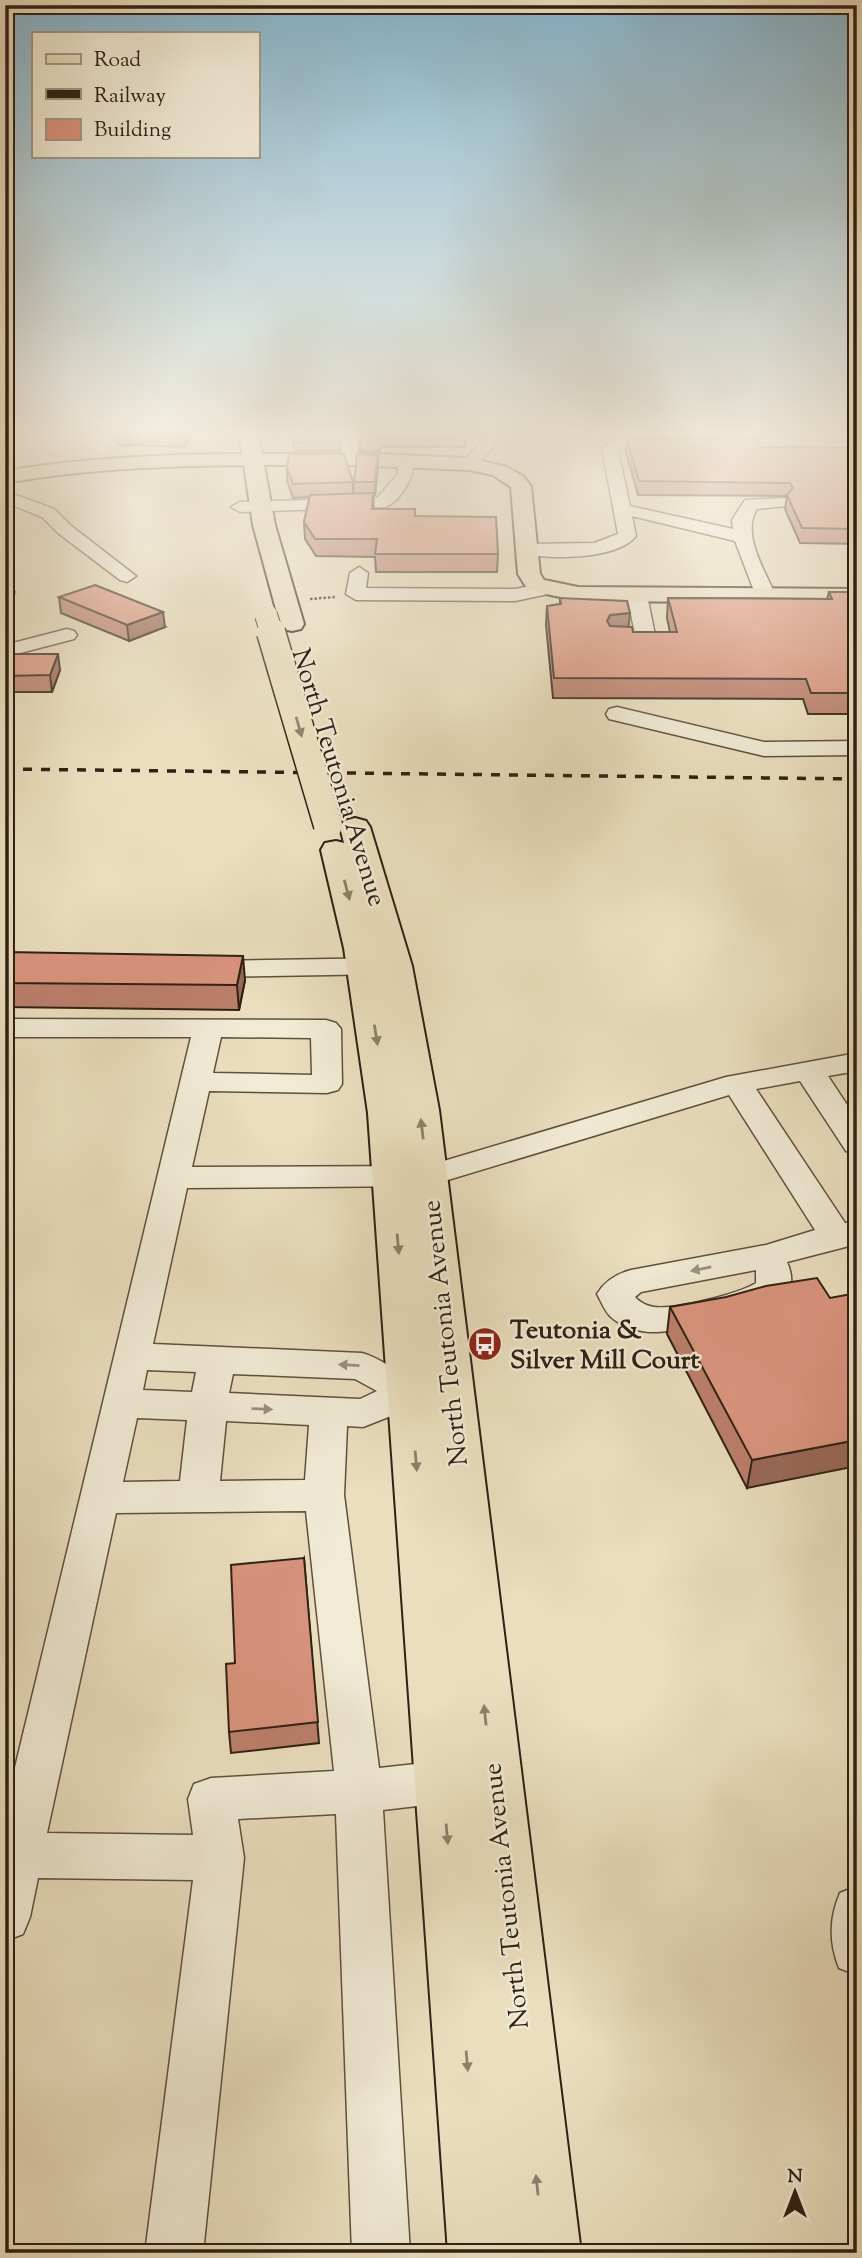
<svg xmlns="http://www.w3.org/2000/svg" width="862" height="2258" font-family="'Sorts Mill Goudy',serif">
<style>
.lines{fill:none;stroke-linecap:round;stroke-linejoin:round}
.minor-casing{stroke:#5e503f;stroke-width:3}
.major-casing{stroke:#2f2115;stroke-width:4}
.path{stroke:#2f2115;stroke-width:2.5;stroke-dasharray:2.5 2;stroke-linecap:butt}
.minor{fill:#f1ead5;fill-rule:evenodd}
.major{fill:#eadebe;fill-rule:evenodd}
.rail{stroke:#2f2115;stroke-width:3.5;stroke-dasharray:9 9;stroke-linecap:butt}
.major-bridge-far1-casing{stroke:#2f2115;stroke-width:24;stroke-linecap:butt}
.major-bridge-casing{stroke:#2f2115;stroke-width:31;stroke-linecap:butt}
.major-bridge-far1{stroke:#eadebe;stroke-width:22}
.major-bridge{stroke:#eadebe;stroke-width:28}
.wall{fill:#bb7f6c;stroke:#2f2115;stroke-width:2}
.shaded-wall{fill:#996858;stroke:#2f2115;stroke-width:2}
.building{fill:#da947e;stroke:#2f2115;stroke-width:2}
.oneway{fill:#8c806a}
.oneway2{fill:#9a907f}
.labels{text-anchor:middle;stroke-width:5;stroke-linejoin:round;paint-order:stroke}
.street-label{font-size:26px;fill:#2f2115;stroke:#f1ead5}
.poi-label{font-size:26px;font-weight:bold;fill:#2f2115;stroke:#f1ead5;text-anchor:start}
</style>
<rect width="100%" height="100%" fill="#eadebe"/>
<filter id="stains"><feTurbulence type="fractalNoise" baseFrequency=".00286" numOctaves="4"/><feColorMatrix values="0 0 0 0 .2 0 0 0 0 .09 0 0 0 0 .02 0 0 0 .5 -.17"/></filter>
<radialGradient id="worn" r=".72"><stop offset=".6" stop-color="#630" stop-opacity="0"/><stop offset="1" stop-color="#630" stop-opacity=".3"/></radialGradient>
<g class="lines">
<g class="minor-casing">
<g id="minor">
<path d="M344 431H360L357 459 349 464 341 459Z"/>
<path d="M484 431H500L493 448 475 467H463L461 464 478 446Z"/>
<path d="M622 438H669L677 443 669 448H624L618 450 630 506 733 529 732 520 745 500 786 498 789 502 786 506 757 509C741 534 765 571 776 596L773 600 766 602 756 596 735 541 632 516 636 536C617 560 548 560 521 553L518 549 521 545 527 544 594 543 618 534 602 448Z"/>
<path d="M717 438 857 443V453L711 446 709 443Z"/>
<path d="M406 455 414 460C414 477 402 499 386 507L240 512 231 507 240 502 377 498 398 474V460Z"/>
<path d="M5 491 54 509 70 525 136 576 127 582 120 580 58 533 42 517 5 502Z"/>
<path d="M359 567 368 573 366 588 515 589 546 583 556 589 553 593 515 601 356 600 346 594 350 573Z"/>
<path d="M5 586 15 592 12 597 5 599Z"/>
<path d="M637 589 647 595 656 640 653 644H611L608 640 611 636 635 634 627 595Z"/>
<path d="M67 629 74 631 77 635 74 639 5 657V645Z"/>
<path d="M617 707 764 742 857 741V755L764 756 609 719 606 714 609 709Z"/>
<path d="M389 958 399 960 403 966 399 972 389 974 203 977 193 975 189 969 193 963 203 961Z"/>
<path d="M5 1019 326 1020 336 1023 341 1029 342 1084 338 1090 327 1093 209 1091 192 1167 427 1166 726 1077 857 1053V1071L828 1076 857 1120V1154L846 1151 800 1081 756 1089 845 1223 857 1222V1244L787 1262C792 1273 794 1287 785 1297 769 1315 676 1333 651 1332 640 1332 619 1325 611 1317 605 1312 601 1301 597 1294 605 1281 616 1274 631 1270L766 1245 815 1230 729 1095 428 1186 187 1188 153 1344 362 1353C381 1358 396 1373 415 1378 424 1381 434 1379 443 1382L449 1392 443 1402 414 1407 363 1427 347 1426 344 1495 379 1768 443 1761 459 1767 466 1782 459 1797 443 1803 383 1810 410 2253H352L336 1814 238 1819 244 1858 203 2253H145L193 1880 38 1878 30 1917 23 1934 5 1941V1809L191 1037H5ZM221 1037 311 1038 312 1075 213 1073ZM756 1270V1283C739 1294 674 1310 654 1307 647 1306 639 1302 635 1297L641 1292ZM147 1370 196 1372 192 1392 143 1390ZM233 1374 355 1379 377 1391 360 1399 229 1393ZM137 1418 187 1420 180 1481 123 1482ZM226 1421 309 1425 305 1480 220 1481ZM306 1511 334 1771 211 1778 194 1784 188 1799 193 1835 47 1833 116 1513Z"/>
<path d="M857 1886V1975L839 1968C829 1943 829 1918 840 1893Z"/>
</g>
</g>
<g class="major-casing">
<g id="major">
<path d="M239 431H257L262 454 349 453 469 458 507 467 524 477 531 487 540 574 544 580 578 587 857 589V603L578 601 528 590 518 574 511 487 493 475 469 470 349 465H264L275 525 304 624 301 629 292 631 283 629 280 624 253 525 244 465C162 466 86 469 5 483V471C85 458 162 454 242 454Z"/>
<path d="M355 818 366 821 370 827 412 966 439 1110 581 2253H448L368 1113 344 948 321 850 325 843 336 841 344 843 340 827 344 821Z"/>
</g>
</g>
<path class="path" d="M310 599 336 597"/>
<use href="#minor" class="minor"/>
<use href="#major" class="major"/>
<path class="rail" d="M5 769 857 779"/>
<g class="major-bridge-far1-casing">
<path id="major-bridge-far1" d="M266 615 272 634"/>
</g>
<g class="major-bridge-casing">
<path id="major-bridge" d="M271 632 328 825"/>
</g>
<use href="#major-bridge-far1" class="major-bridge-far1"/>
<use href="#major-bridge" class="major-bridge"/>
</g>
<g class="wall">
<path d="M116 431H193L185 447 118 445Z"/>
<path d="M361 431H465V447H380V452L361 451Z"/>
<path d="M627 439 760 447 857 448V544L800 543 785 509 787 496 638 495 626 452Z"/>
<path d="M339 441V450L294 451 293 442Z"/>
<path d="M287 467 353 482V494L354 482 378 469 375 495H373L374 509 415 516 498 554 497 572H376L375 557 316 556 305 539 304 522 310 497 293 498 287 481Z"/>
<path d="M829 592H857V714H808L803 699 553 698 546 625 547 606 560 604V598L629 627 633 632H670L667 618 668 598 827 599Z"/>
<path d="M59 597 165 627 129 641 61 613Z"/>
<path d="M5 654 60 670 52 692H5Z"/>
<path d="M5 952 245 980 239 1010 5 1007Z"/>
<path d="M830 1298 747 1488 667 1334 670 1307Z"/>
<path d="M304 1558 319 1743 231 1753 229 1732 235 1663Z"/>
</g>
<g class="shaded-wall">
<path d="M185 431H193L185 447 184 433Z"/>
<path d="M378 455V469L375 495V482Z"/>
<path d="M163 612 165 627 129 641 127 625Z"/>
<path d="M630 613 628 632 609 634 607 621 610 615Z"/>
<path d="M58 654 60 670 52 692 50 675Z"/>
<path d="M243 956 245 980 239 1010 237 985Z"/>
<path d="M857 1440V1466L747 1488 752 1460Z"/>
</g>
<g class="building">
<path d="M116 431H185L184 433Z"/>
<path d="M296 431H335L339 441 293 442Z"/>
<path d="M361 431H456L380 432 379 436 360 435Z"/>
<path d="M741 437 756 438 760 447 857 448V529L802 528 787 495 793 488 790 483 639 481 627 439Z"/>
<path d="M289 454H344L353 482 293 484 287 467Z"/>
<path d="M357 454 378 455 375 482H354Z"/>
<path d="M373 493 372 509H415V516L496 517 498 554H375L377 539H315L304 522 310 495Z"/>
<path d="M95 585 163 612 127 625 59 597Z"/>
<path d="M829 592H857V693H811L806 679 554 678 547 606 561 604 560 598 627 601 630 613 610 615 607 621 610 626 632 627 633 632H677L668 598 832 599Z"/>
<path d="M5 654H58L50 675 5 676Z"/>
<path d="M5 952 243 956 237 985 5 983Z"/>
<path d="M817 1278 830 1298 857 1293V1440L752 1460 670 1307 726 1297 766 1286Z"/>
<path d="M304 1558 318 1722 229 1732 226 1664 235 1663 231 1565Z"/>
</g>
<defs><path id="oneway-solid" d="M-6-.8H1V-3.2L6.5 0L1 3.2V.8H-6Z" transform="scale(1.75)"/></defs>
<g class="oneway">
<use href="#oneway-solid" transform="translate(299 727) rotate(74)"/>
<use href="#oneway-solid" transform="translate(347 890) rotate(75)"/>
<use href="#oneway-solid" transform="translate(376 1035) rotate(81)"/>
<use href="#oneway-solid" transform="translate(422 1129) rotate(-97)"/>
<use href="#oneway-solid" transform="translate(398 1244) rotate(85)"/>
<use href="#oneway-solid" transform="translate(416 1461) rotate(85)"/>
<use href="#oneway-solid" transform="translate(485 1715) rotate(-96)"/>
<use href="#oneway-solid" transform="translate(447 1834) rotate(85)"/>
<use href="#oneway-solid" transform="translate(467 2061) rotate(85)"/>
<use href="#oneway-solid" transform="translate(537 2185) rotate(-96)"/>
</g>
<g class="oneway2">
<use href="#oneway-solid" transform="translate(701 1269) rotate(169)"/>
<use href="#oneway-solid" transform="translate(349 1365) rotate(-177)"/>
<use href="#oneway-solid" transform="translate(262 1409) rotate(2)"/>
</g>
<linearGradient id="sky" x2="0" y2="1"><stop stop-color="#88b7d0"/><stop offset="0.58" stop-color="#f6f0e2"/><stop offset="1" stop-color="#f6f0e2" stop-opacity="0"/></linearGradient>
<rect width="862" height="747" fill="url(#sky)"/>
<defs>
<g id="bus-disc" transform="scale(1.75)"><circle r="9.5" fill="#8f2418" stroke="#f1ead5"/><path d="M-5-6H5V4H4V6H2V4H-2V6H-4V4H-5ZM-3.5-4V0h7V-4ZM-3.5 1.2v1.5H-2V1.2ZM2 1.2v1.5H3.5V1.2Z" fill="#fff"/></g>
</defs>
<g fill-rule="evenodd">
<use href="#bus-disc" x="485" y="1344"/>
</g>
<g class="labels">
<g class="street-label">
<text transform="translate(340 777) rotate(73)" y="9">North Teutonia Avenue</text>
<text transform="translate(444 1333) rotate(-96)" y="9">North Teutonia Avenue</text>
<text transform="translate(505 1896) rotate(-96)" y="9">North Teutonia Avenue</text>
</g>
<g class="poi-label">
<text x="510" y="1338">Teutonia &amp;<tspan x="510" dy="30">Silver Mill Court</tspan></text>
</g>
</g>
<rect width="862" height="2258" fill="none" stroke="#eadebe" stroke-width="28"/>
<rect x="7" y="7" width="848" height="2244" fill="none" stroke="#2f2115" stroke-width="3.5"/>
<rect x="14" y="14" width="834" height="2230" fill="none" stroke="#2f2115" stroke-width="2"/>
<rect x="32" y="32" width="228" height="126" fill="#f1ead5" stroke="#a39a88" stroke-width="2"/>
<rect x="46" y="54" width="35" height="10" fill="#eadebe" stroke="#a39a88" stroke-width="2"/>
<text x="94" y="66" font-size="21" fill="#2f2115">Road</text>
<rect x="46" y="89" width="35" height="10" fill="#2f2115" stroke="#a39a88" stroke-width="2"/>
<text x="94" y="102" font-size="21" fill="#2f2115">Railway</text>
<rect x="46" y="119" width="35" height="21" fill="#da947e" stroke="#a39a88" stroke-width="2"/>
<text x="94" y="136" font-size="21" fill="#2f2115">Building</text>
<g transform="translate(795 2192)" stroke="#f1ead5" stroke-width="5" paint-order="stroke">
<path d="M0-5L12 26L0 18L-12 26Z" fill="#2f2115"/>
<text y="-10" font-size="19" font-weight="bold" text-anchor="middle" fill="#2f2115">N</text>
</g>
<rect width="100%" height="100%" filter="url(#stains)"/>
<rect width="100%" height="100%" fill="url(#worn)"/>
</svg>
